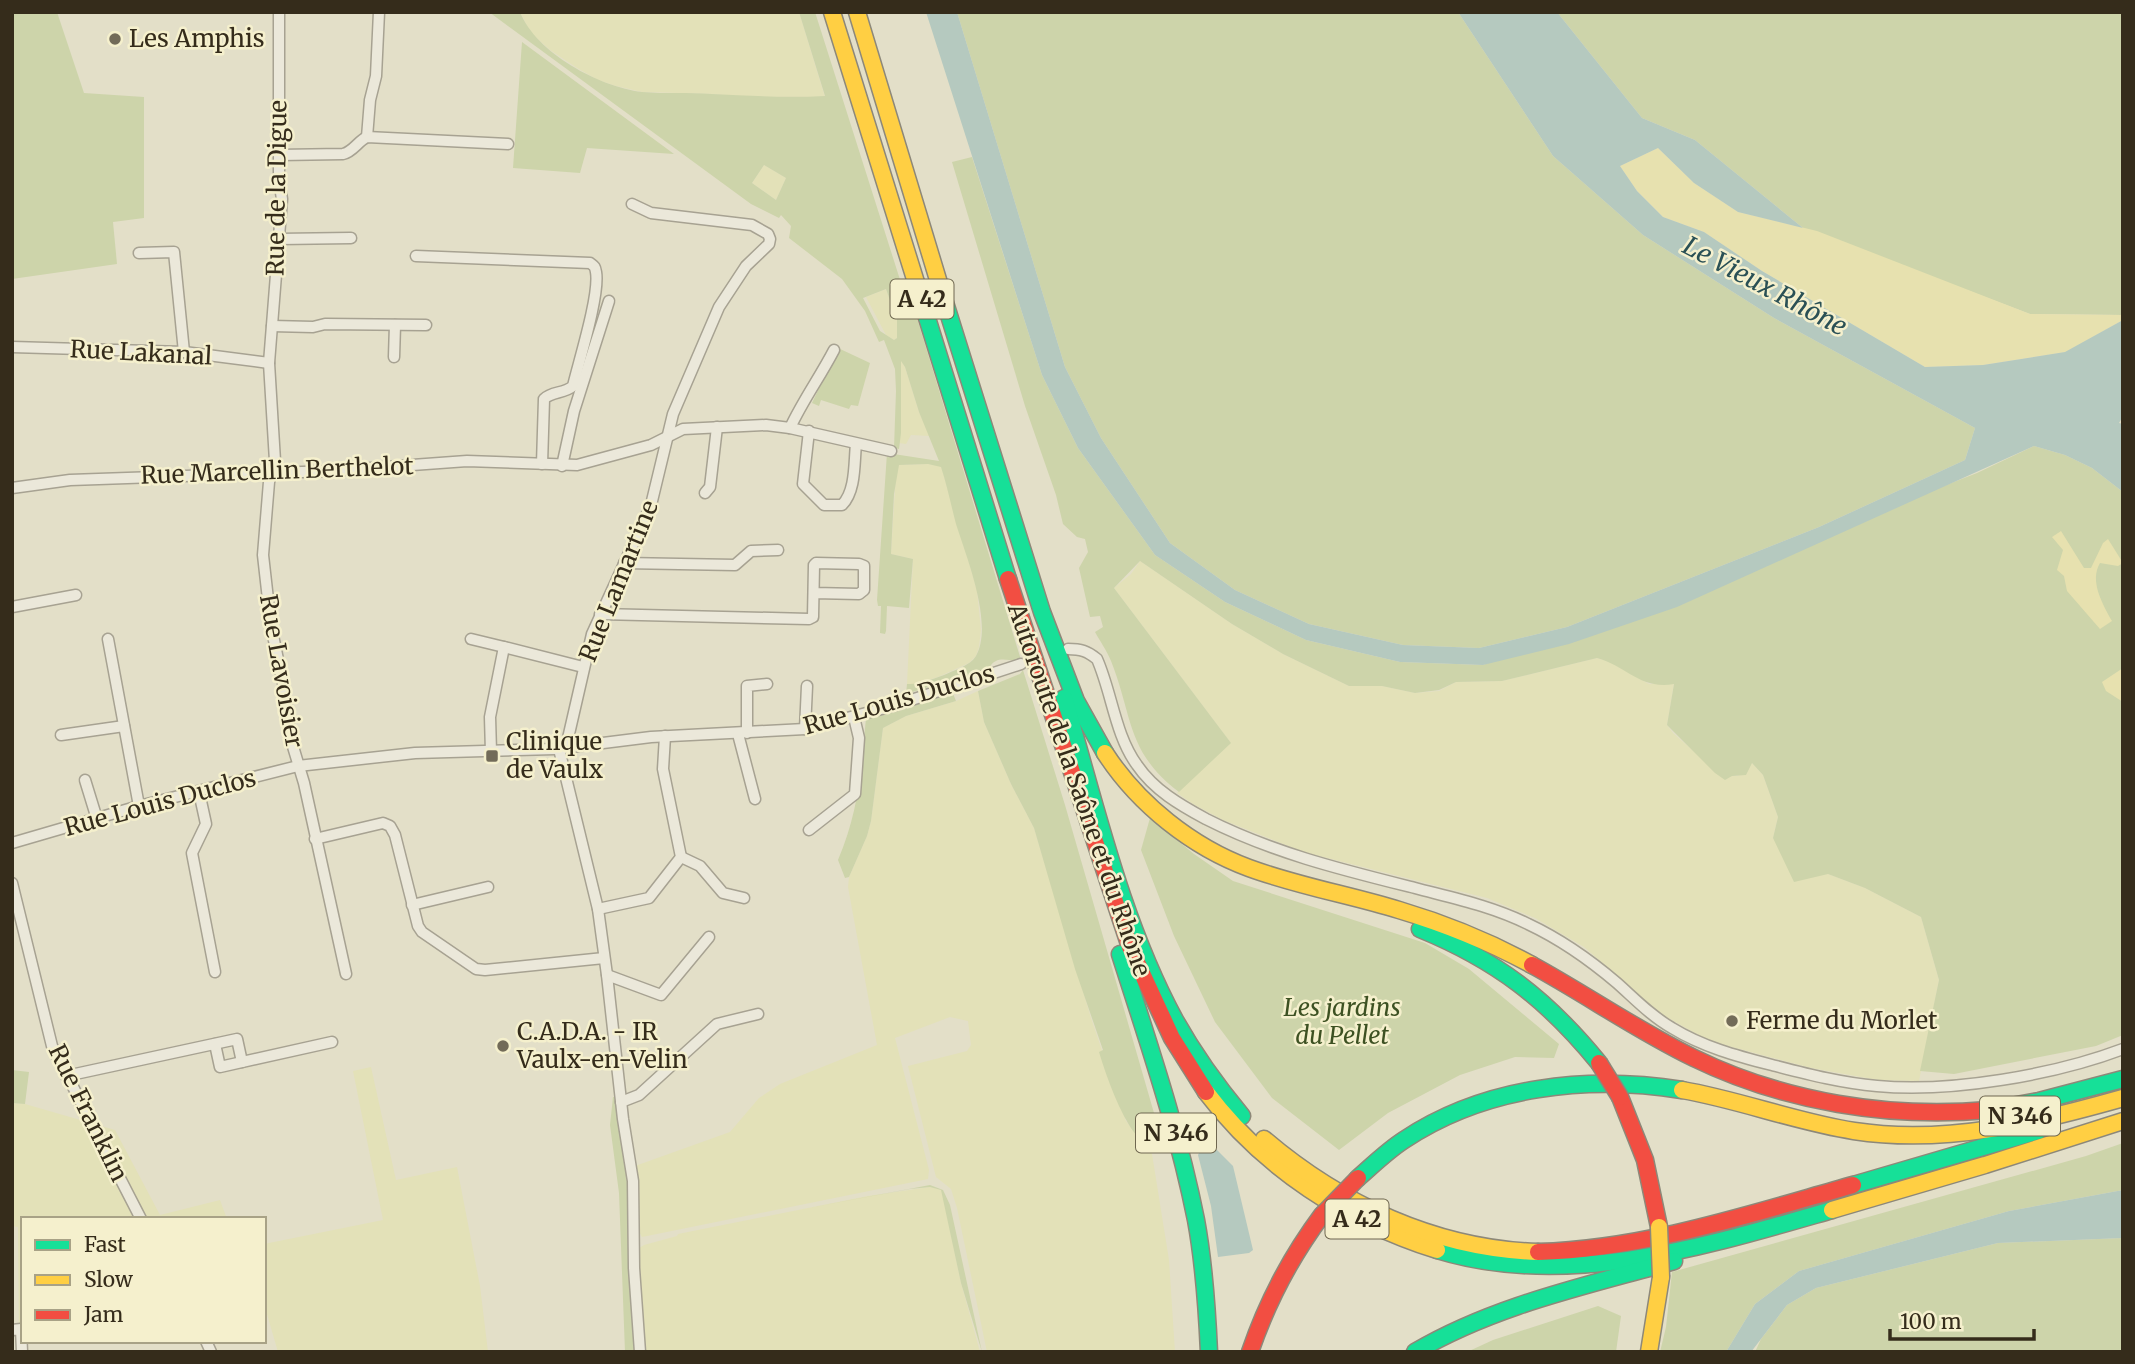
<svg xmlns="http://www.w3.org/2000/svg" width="2135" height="1364" font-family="Merriweather,serif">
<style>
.farmland{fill:#e3e1b8}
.green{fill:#cdd4aa;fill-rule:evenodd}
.sand{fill:#e7e1af}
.water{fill:#b5c9bf}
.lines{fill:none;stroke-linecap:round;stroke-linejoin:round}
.street-casing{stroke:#a7a292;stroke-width:13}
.fast-casing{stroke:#8d8879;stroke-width:19}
.slow-casing{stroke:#8d8879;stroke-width:19}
.jam-casing{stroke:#8d8879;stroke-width:19}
.street{stroke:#ebe8da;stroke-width:10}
.fast{stroke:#16e098;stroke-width:16}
.slow{stroke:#ffcf43;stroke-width:16}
.jam{stroke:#f24e42;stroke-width:16}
.slow-bridge-casing{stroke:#8d8879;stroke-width:19;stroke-linecap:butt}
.jam-bridge-casing{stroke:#8d8879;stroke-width:19;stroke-linecap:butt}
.slow-bridge{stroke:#ffcf43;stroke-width:16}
.jam-bridge{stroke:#f24e42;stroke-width:16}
.poi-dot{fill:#726b58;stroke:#f5f0cd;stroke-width:2.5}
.labels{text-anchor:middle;stroke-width:5;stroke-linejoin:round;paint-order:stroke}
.shield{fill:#f5f0cd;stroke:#6f6750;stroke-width:2}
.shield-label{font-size:23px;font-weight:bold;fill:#352c1b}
.poi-label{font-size:24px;fill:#352c1b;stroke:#f5f0cd;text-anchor:start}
.street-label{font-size:24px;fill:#352c1b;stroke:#f5f0cd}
.park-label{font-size:24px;font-style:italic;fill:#3d5122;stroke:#f5f0cd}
.water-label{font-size:26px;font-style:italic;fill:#2a5055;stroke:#f5f0cd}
</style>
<rect width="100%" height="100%" fill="#e3dfc8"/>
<g class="farmland">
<path d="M520 12H799L825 97H742L713 94 642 92 616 86 598 80 577 68 550 50 530 32Z"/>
<path d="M764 165 786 178 776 200 752 183Z"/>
<path d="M886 289 897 320V338L894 340 886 335 866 297Z"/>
<path d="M901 360 905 367 919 412 930 436 911 435 906 444 899 443Z"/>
<path d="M928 464 941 466 942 469 977 590 981 630 979 647 976 656 969 663 938 677 914 685 907 684 913 559 891 554 896 473 898 465Z"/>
<path d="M1140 561 1232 624 1283 654 1349 686H1382L1415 693 1439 691 1456 682 1502 681 1597 658 1610 662 1649 684 1674 683 1667 725 1673 733 1698 755 1732 776H1738L1752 763 1763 775 1778 817 1773 838 1828 874 1865 888 1921 917 1939 980 1919 1081 1878 1080 1811 1068 1709 1041 1661 1014 1584 947 1535 918 1487 898 1303 852 1223 820 1193 804 1177 793 1230 742 1114 588 1131 574Z"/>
<path d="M978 691 984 722 1011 784 1034 828 1091 1018 1126 1121 1152 1154 1169 1260 1175 1352H987L957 1208 951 1189 936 1177 908 1066 967 1051 971 1045 968 1021 950 1017 895 1038 929 1170 928 1179 647 1236 642 1237 638 1230 635 1166 730 1132 759 1098 780 1084 877 1045 848 887 849 877 867 836 871 821 883 728 906 716 956 701Z"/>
<path d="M371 1067 396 1180 457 1167 480 1286 488 1352H278L264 1304V1244L383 1220 353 1071Z"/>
<path d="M12 1103 25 1104 115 1130 160 1215 220 1200 227 1219H23V1339H19L18 1227 12 1226Z"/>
<path d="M930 1187 942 1190 961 1283 980 1352H645L638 1254 639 1248 644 1245 677 1236 678 1234 868 1196Z"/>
</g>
<g class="green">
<path d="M12 12H57L84 93 144 97V218L113 222 117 264 12 279Z"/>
<path d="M489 12H520C536 53 600 87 642 92 665 94 689 92 712 94 750 96 787 98 825 96L799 12H815L902 286 907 285 1021 660C1008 662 997 654 989 668L906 694 907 684C920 685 932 679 944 675 954 670 970 666 976 656 994 624 966 556 956 524 951 505 947 485 941 467L928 464 899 465 894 494 891 554 913 559 909 608 887 606 886 631 885 634 880 633 881 606H878L877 600 887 453 939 461 919 412 905 367 901 361V433L899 449 894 448 896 391 895 369 884 340 879 342 865 311 842 279 789 238 791 226 781 215 779 218 751 204ZM764 165 786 178 776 200 752 183ZM886 289 897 320V338L894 340 880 331 863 298Z"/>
<path d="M957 12H1458L1553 156 1643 235 1774 318 1975 428 1965 460 1819 527 1567 627 1479 648 1403 645 1309 624 1235 590 1170 543 1101 438 1065 367Z"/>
<path d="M1557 12H2123V315L2030 314 1803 228 1695 140 1642 118Z"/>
<path d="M522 42 674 154 587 148 580 173 513 168Z"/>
<path d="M972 157 1042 375 1078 448 1155 555 1225 602 1306 640 1400 662 1483 665 1977 473 2034 446 2065 455 2092 468 2123 492V1035L2096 1046 1954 1074 1920 1071 1939 980 1921 917 1865 888 1828 874 1794 882 1773 838 1778 817 1763 775 1752 763 1746 775 1732 776 1725 780 1715 773 1667 725 1674 684C1640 690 1627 666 1597 658L1502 681 1456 682 1439 690 1415 693 1382 686H1349L1283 654 1232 624 1140 561 1114 588 1231 743 1179 792C1126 752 1133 716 1111 661 1107 651 1100 641 1095 632L1103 627 1100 616 1090 617 1079 568 1088 552 1085 539 1077 537 1063 524 1056 495 1025 406 952 162Z"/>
<path d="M838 348 870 363 858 406 851 405 849 409 821 400 819 406 812 403Z"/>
<path d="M1023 670 1065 805 1154 1113 1159 1135 1158 1142 1152 1147C1128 1141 1106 1075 1099 1052L1103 1050 1075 969 1034 828 1011 784 984 722 978 691 1020 674Z"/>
<path d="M952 691 956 701 906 716 883 728 871 821 867 836 849 877 845 878 838 860C859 811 861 770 866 718Z"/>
<path d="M1150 818 1194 854 1233 881 1425 943 1469 969 1559 1044 1554 1058 1515 1057 1460 1075 1388 1113 1339 1150 1272 1098 1215 1022 1174 936 1141 850Z"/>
<path d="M12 1070 29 1072 25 1104 12 1103Z"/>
<path d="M613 1097H616L629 1172 637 1352H625L619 1193 610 1125Z"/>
<path d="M2123 1143V1190L2009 1211 1799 1271 1755 1304 1726 1352H1660L1666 1327 1672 1272 2086 1156Z"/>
<path d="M930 1185 943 1190 950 1205 982 1352 961 1283 941 1190 930 1187 910 1189 808 1208Z"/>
<path d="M2123 1238V1352H1755L1761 1339 1787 1305 1816 1288 1998 1243Z"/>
<path d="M1598 1306 1621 1316 1616 1352H1467L1493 1340Z"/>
</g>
<g class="sand">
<path d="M1658 148 1694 183 1738 212 1817 231 2030 314 2123 315V320L2066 352 1983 365 1925 367 1762 271 1704 232 1663 217 1637 191 1620 166Z"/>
<path d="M2061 531 2084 568H2091L2103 543 2108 539 2123 563 2118 566 2100 563C2089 581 2103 605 2112 621L2100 629 2067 591 2064 576 2057 570 2063 550 2052 537Z"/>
<path d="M2123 668V702L2106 691 2102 682Z"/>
</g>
<g class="water">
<path d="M926 12H957L1065 367 1101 438 1170 543 1235 590 1309 624 1403 645 1479 648 1567 627 1819 527 1965 460 1975 428 1774 318 1643 235 1553 156 1458 12H1557L1642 118 1695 140 1803 228 1738 212 1694 183 1658 148 1620 166 1637 191 1663 217 1704 232 1762 271 1925 367 1983 365 2065 352 2123 320V416L2119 423 2123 424V492L2092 468 2065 455 2034 446 1677 607 1569 644 1483 665 1400 662 1306 640 1225 602 1155 555 1078 448 1042 375Z"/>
<path d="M1216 1149 1233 1166 1253 1250 1249 1253 1218 1257 1211 1206 1198 1155 1200 1151Z"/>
<path d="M2123 1190V1238L1998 1243 1816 1288 1787 1305 1751 1352H1726L1755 1304 1799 1271 2009 1211Z"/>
</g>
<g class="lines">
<g class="street-casing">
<g id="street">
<path d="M279 12V180L282 199 269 363 275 461 269 482 263 555 271 626 284 688 291 740 304 783 346 974"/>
<path d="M367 137 370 100 376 76 379 12"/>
<path d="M279 155 343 154C353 152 358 141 367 137L508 144"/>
<path d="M279 239 351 238"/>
<path d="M139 253 174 252 184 352"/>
<path d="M416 256 590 263C594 266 595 266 596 272 600 294 579 361 573 386 564 394 552 391 544 399L542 464"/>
<path d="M272 326 313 327 325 324 426 325"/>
<path d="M12 347 184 352 269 363"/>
<path d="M394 357 395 325"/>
<path d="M790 428C803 400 820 377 834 350"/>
<path d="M809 431 803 484 824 505H842C856 491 854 463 856 444"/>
<path d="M562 466 574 411 609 301"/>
<path d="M12 488 70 480 330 471 467 461 577 465 651 445 683 429 766 425 790 428 891 451"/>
<path d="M705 493 710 487 717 427"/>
<path d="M624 563 735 565 751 551 778 550"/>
<path d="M12 607 76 595"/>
<path d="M600 614 809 619 813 617 814 565 816 563 859 564 864 566V590L859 594 814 593"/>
<path d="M108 639 139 806"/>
<path d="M471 639 504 647"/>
<path d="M1068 649C1081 649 1087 651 1097 659 1112 693 1115 735 1137 765 1154 790 1180 805 1206 819 1273 853 1343 870 1415 888 1453 898 1492 906 1528 924 1560 939 1590 960 1617 983 1635 999 1651 1016 1672 1028 1703 1047 1737 1056 1772 1065 1807 1074 1841 1083 1877 1086 1950 1093 2054 1075 2123 1049"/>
<path d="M805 729 807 686"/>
<path d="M747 733V686L767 684"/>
<path d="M738 734 755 799"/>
<path d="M61 735 124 726"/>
<path d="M566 747 592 634 651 505 673 414 719 307 746 266 769 244 770 239 768 234 752 225 651 213 632 204"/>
<path d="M559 749 598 909 607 975 623 1119 633 1181 634 1268 640 1352"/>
<path d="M491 752 490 717 504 647 583 667"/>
<path d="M85 780 97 819"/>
<path d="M199 792 206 824 192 853 215 972"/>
<path d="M809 830 855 794 859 738 854 717"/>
<path d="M315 839 383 823 390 826 395 835 418 926 422 932 476 969 485 970 604 958"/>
<path d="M12 843 139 806 298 766 415 753 555 749 651 737 805 729 893 706 1021 664"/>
<path d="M681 857 700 866 723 893 744 898"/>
<path d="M12 883 52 1046 141 1219"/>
<path d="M412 905 488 887"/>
<path d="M598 909 649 898 681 857 663 769 665 736"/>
<path d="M607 975 661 995 709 937"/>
<path d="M215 1044 220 1067 332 1042"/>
<path d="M66 1076 237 1039 242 1062"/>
<path d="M621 1102 639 1095 717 1024 758 1014"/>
<path d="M12 1330 21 1329 22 1352"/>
<path d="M206 1341 211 1352"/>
</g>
</g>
<g class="fast-casing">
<g id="fast">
<path d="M919 292 1008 579"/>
<path d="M942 293 1042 612 1076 701 1105 753"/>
<path d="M1064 698C1096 806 1121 920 1175 1020 1194 1054 1217 1086 1242 1116"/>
<path d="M1420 929C1496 960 1547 999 1599 1063"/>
<path d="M1120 954C1148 1042 1178 1129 1196 1220 1204 1263 1207 1308 1209 1352"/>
<path d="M1989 1110 2039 1101 2123 1079"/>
<path d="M1358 1178C1373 1165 1387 1151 1404 1140 1485 1086 1588 1075 1682 1090"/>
<path d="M1853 1185 2038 1131 2048 1120"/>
<path d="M1437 1250C1567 1290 1707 1246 1832 1210"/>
<path d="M1415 1352C1495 1305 1586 1286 1674 1261"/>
</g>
</g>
<g class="slow-casing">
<g id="slow">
<path d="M832 12 919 292"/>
<path d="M857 12 942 293"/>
<path d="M1105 753C1138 804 1192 847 1249 868 1298 886 1350 895 1399 910 1446 924 1490 942 1532 965"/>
<path d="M1682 1090C1740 1100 1796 1122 1854 1131 1946 1145 2035 1123 2123 1098"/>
<path d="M1206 1092C1264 1169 1346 1221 1437 1250"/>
<path d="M1264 1139C1340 1204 1436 1249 1538 1252"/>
<path d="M1832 1210 1985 1165 2123 1121"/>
<path d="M1649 1352 1661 1277"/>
</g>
</g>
<g class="jam-casing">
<g id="jam">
<path d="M1008 579 1130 947 1172 1038 1206 1092"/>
<path d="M1532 965C1587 995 1638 1031 1694 1058 1784 1102 1890 1119 1989 1110"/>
<path d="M1620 1097 1645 1160 1659 1227"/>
<path d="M1538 1252C1645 1249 1750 1214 1853 1185"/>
<path d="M1250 1352C1267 1302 1290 1258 1322 1215"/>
</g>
</g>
<use href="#street" class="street"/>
<use href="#fast" class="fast"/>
<use href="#slow" class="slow"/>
<use href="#jam" class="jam"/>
<g class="slow-bridge-casing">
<path id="slow-bridge" d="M1659 1227 1661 1277"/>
</g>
<g class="jam-bridge-casing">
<g id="jam-bridge">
<path d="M1599 1063 1620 1097"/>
<path d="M1322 1215 1358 1178"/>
</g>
</g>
<use href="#slow-bridge" class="slow-bridge"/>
<use href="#jam-bridge" class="jam-bridge"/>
</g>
<g class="poi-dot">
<circle cx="115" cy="39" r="7"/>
<rect x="485" y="749" width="14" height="14" rx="3.5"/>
<circle cx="1732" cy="1021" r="7"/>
<circle cx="503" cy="1046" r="7"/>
</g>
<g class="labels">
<g class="shield">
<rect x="890.5" y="279.5" width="63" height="39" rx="5"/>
<rect x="1980" y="1096.5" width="80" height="39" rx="5"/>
<rect x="1136" y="1113.5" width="80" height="39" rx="5"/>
<rect x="1325.5" y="1199.5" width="63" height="39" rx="5"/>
</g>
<g class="shield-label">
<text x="922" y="307">A 42</text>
<text x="2020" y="1124">N 346</text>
<text x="1176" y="1141">N 346</text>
<text x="1357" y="1227">A 42</text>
</g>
<g class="poi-label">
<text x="129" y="47">Les Amphis</text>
<text x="506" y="750">Clinique<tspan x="506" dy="28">de Vaulx</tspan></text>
<text x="1746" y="1029">Ferme du Morlet</text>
<text x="517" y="1040">C.A.D.A. - IR<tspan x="517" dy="28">Vaulx-en-Velin</tspan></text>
</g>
<g class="street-label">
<text transform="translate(277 188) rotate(-89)" y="8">Rue de la Digue</text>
<text transform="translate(141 353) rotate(3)" y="8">Rue Lakanal</text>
<text transform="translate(277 471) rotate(-2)" y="8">Rue Marcellin Berthelot</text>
<text transform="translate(619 581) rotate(-68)" y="8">Rue Lamartine</text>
<text transform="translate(281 671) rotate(80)" y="8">Rue Lavoisier</text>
<text transform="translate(899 700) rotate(-16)" y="8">Rue Louis Duclos</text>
<text transform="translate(1079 790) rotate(71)" y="8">Autoroute de la Saône et du Rhône</text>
<text transform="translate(160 803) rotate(-15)" y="8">Rue Louis Duclos</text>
<text transform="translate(88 1113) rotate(64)" y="8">Rue Franklin</text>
</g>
<g class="park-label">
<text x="1342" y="1016">Les jardins<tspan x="1342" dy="28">du Pellet</tspan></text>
</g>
<g class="water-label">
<text transform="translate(1765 286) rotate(28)" y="9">Le Vieux Rhône</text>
</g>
</g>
<rect width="2135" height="1364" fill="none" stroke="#352c1b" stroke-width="28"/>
<rect x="21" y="1217" width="245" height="126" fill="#f5f0cd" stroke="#a8a286" stroke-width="2"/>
<rect x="35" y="1240" width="35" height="10" fill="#16e098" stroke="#a8a286" stroke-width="2"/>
<text x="84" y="1252" font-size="21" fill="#352c1b">Fast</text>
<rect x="35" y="1275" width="35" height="10" fill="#ffcf43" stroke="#a8a286" stroke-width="2"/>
<text x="84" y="1287" font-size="21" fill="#352c1b">Slow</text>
<rect x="35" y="1310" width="35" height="10" fill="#f24e42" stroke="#a8a286" stroke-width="2"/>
<text x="84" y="1322" font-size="21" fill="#352c1b">Jam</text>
<path d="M1890 1329v10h144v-10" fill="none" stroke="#352c1b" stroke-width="3.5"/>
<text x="1900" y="1329" font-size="21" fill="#352c1b" stroke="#f5f0cd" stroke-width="5" paint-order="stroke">100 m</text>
</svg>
